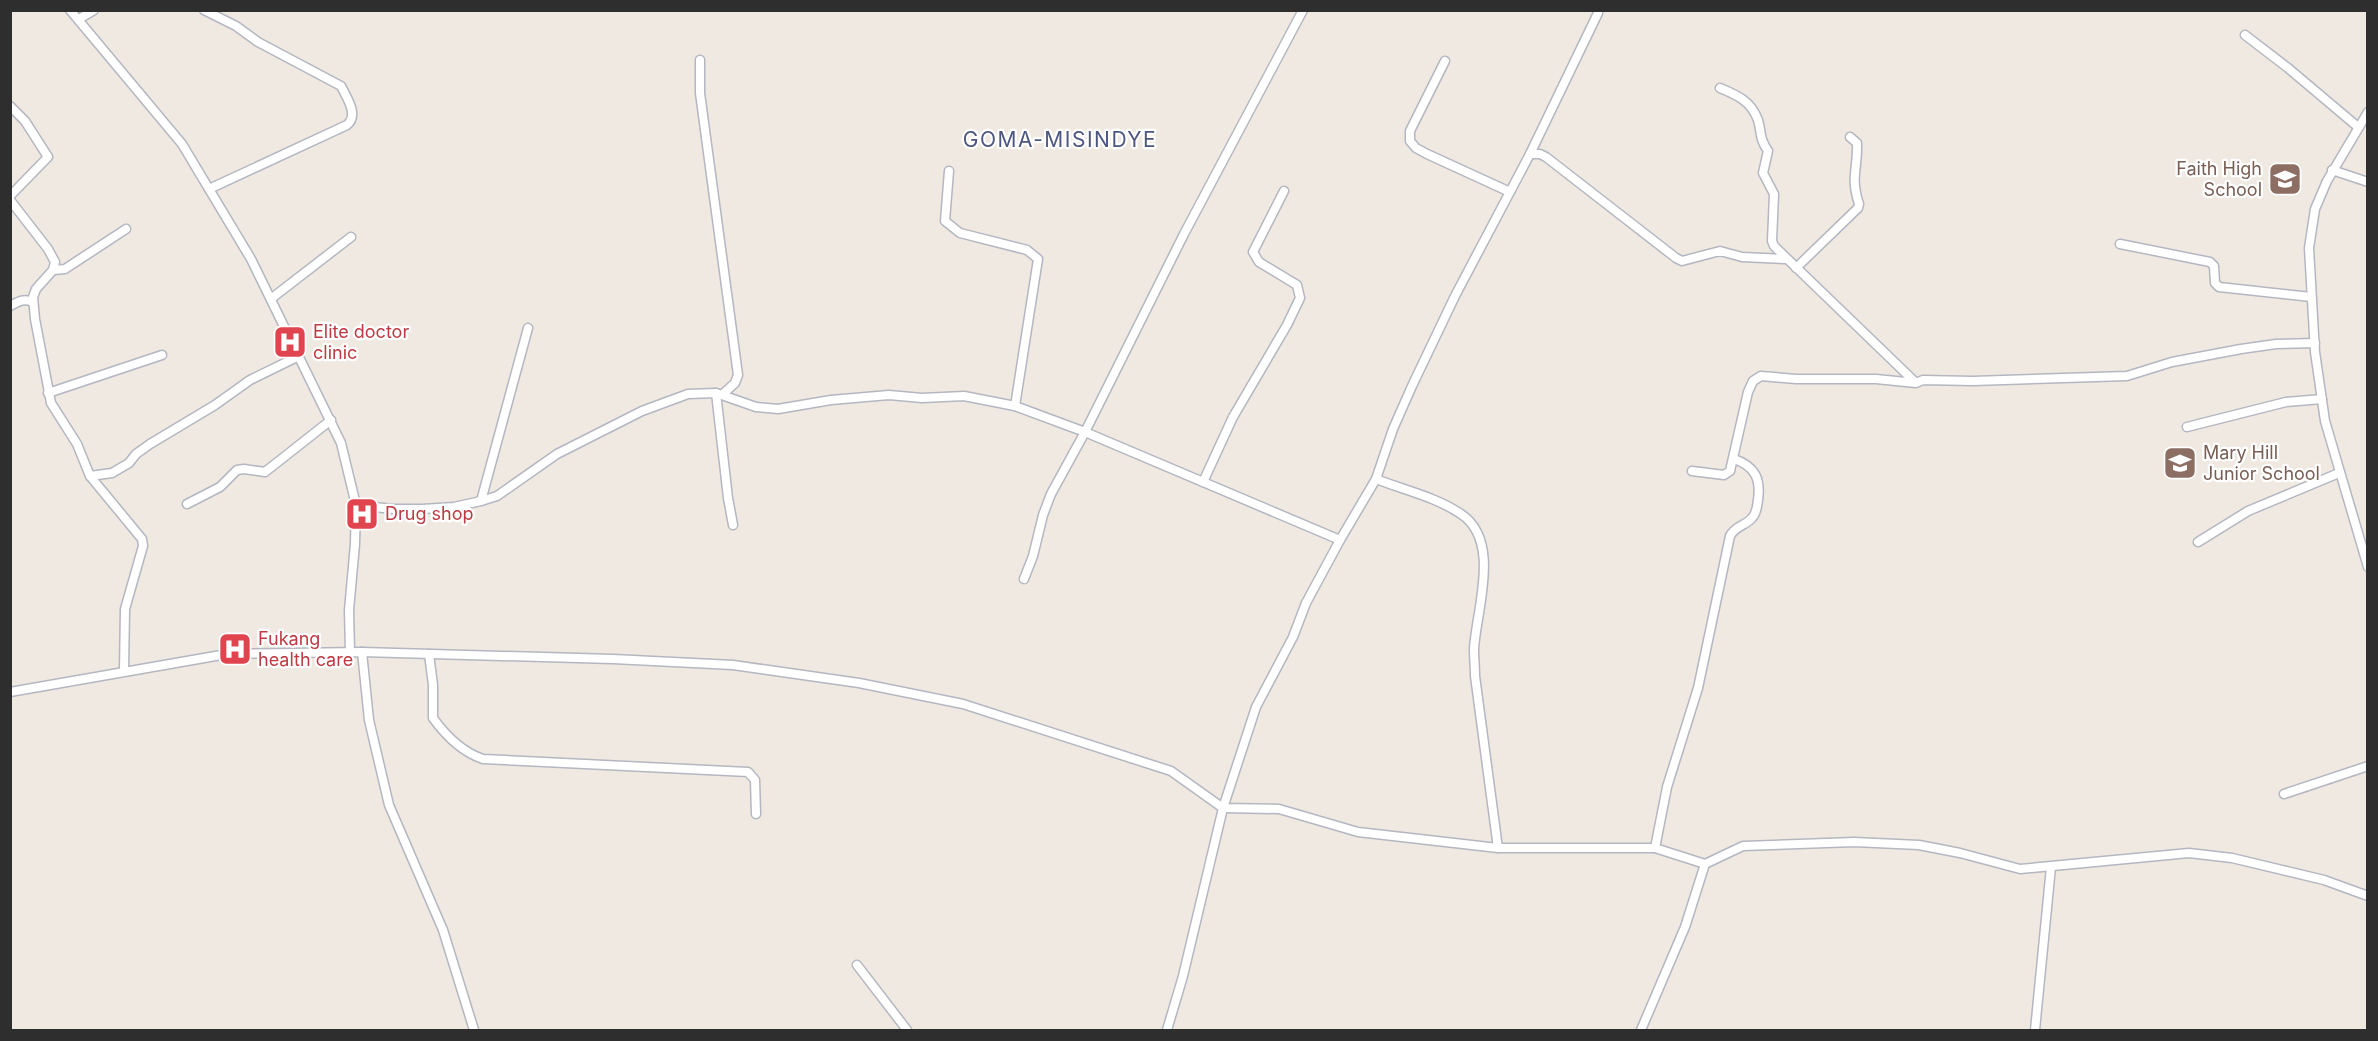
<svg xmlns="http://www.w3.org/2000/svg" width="2378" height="1041" font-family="Inter,sans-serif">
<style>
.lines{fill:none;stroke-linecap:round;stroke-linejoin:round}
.street-casing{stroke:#b4b7c1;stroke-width:11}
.street{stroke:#fff;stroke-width:8}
.labels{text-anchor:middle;stroke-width:4.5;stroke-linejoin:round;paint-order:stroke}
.education-label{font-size:18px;fill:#785e54;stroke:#fff;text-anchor:end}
.health-label{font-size:18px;fill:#be3a42;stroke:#fff;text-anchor:start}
.quarter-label{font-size:21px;letter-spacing:1.5px;fill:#4d5680;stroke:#fff}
</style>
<rect width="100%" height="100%" fill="#efe9e1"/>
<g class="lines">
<g class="street-casing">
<g id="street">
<path d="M70 10 182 144 251 259 341 443 356 505 355 544 349 610 350 652"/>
<path d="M204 10 236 26 258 42 341 86C347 98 359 115 347 125L209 189"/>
<path d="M79 19 94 10"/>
<path d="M2245 35 2288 68 2358 127"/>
<path d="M700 60V93L738 375 735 383 723 394"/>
<path d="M1445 61 1410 131V141L1416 148 1427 154 1510 192"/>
<path d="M1720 88C1737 95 1751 101 1758 120 1762 134 1759 138 1768 151L1763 173 1774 194 1772 241 1774 246 1915 382"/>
<path d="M10 106 25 121 48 157 10 196"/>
<path d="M2368 112 2327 181 2315 209 2309 248 2315 352 2325 421 2368 567"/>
<path d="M1530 154H1540L1546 157 1676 258 1682 261 1720 251 1742 257 1786 259"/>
<path d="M2332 170 2368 182"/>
<path d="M949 171 945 221 960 233 1027 250 1038 259 1015 406"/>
<path d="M10 200 48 249 55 262 53 270 36 289 33 297 35 319 51 403 77 444 90 476 142 539 143 546 125 609 124 670"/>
<path d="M2120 244 2210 262 2214 266 2215 283 2219 287 2311 297"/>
<path d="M1796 268 1858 208 1859 204C1850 177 1858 169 1857 143L1850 137"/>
<path d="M53 270 65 269 126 229"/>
<path d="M272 298 351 237"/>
<path d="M10 306C19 301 24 298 33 302"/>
<path d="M48 393 162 355"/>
<path d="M716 393 728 498 733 525"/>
<path d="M2187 427 2286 402 2322 399"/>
<path d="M1692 471 1724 475 1730 471 1748 392 1753 381 1761 376 1796 379H1876L1916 383 1923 380 1973 381 2127 376 2172 362 2241 349 2276 344 2315 343"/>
<path d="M90 476 112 473 129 463 136 454 150 444 215 405 250 380 297 357"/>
<path d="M1376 479C1404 490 1436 497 1461 514 1502 541 1476 611 1474 649 1474 658 1475 667 1475 676L1498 848"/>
<path d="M1203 482 1233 417 1287 325 1300 298 1297 285 1259 262 1253 252 1284 191"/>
<path d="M481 501 528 328"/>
<path d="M187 504 220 487 237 470 244 469 265 472 331 420"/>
<path d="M356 505 393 509H422L454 507 481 501 497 496 557 454 642 411 688 394 716 393 756 407 778 409 831 400 889 395 922 398 964 396 1015 406 1085 432 1340 540 1306 603 1293 637 1256 707 1223 808 1183 976 1167 1030"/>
<path d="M1340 540 1376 479 1393 429 1412 386 1455 296 1530 154 1598 13"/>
<path d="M2198 542 2248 511 2339 473"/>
<path d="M1024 579 1033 556 1043 515 1051 494 1085 432 1184 234 1303 10"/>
<path d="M362 652 369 720 389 805 443 930 474 1030"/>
<path d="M429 654 433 685V718C446 736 462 752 483 759L748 772 755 780 756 814"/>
<path d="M10 692 227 654 362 652 613 659 733 665 859 683 963 704 1171 771 1223 808 1279 809 1358 832 1498 848H1655L1705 864 1743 846 1854 842 1919 845 1960 853 2020 869 2189 853 2232 858 2324 880 2368 896"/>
<path d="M2284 794 2368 766"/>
<path d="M1655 848 1667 787 1698 688 1730 536C1735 526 1745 526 1752 518 1757 513 1757 506 1758 500 1761 479 1755 466 1734 459"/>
<path d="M857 965 907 1030"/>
<path d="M1641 1030 1685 927 1705 864"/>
<path d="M2035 1030 2051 867"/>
</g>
</g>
<use href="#street" class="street"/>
</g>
<defs>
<g id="school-square" transform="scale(1.725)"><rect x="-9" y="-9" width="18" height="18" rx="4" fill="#8d6e63" stroke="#fff"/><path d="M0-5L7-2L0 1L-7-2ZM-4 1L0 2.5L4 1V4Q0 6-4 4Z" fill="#fff"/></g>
<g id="hospital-square" transform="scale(1.725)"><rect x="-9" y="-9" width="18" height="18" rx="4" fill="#e0444e" stroke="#fff"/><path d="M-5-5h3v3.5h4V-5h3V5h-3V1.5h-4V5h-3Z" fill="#fff"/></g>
</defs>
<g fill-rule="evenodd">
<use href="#school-square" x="2285" y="179"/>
<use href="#hospital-square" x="290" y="342"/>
<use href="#school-square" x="2180" y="463"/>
<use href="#hospital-square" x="362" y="514"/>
<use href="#hospital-square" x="235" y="649"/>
</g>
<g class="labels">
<g class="education-label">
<text x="2262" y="175">Faith High<tspan x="2262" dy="21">School</tspan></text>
<text x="2203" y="459" text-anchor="start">Mary Hill<tspan x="2203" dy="21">Junior School</tspan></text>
</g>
<g class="health-label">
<text x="313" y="338">Elite doctor<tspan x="313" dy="21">clinic</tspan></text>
<text x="385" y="520">Drug shop</text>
<text x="258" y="645">Fukang<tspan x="258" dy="21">health care</tspan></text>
</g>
<g class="quarter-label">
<text x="1060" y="147">GOMA-MISINDYE</text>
</g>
</g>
<rect width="2378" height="1041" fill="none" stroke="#2e2e2e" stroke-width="24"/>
</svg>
